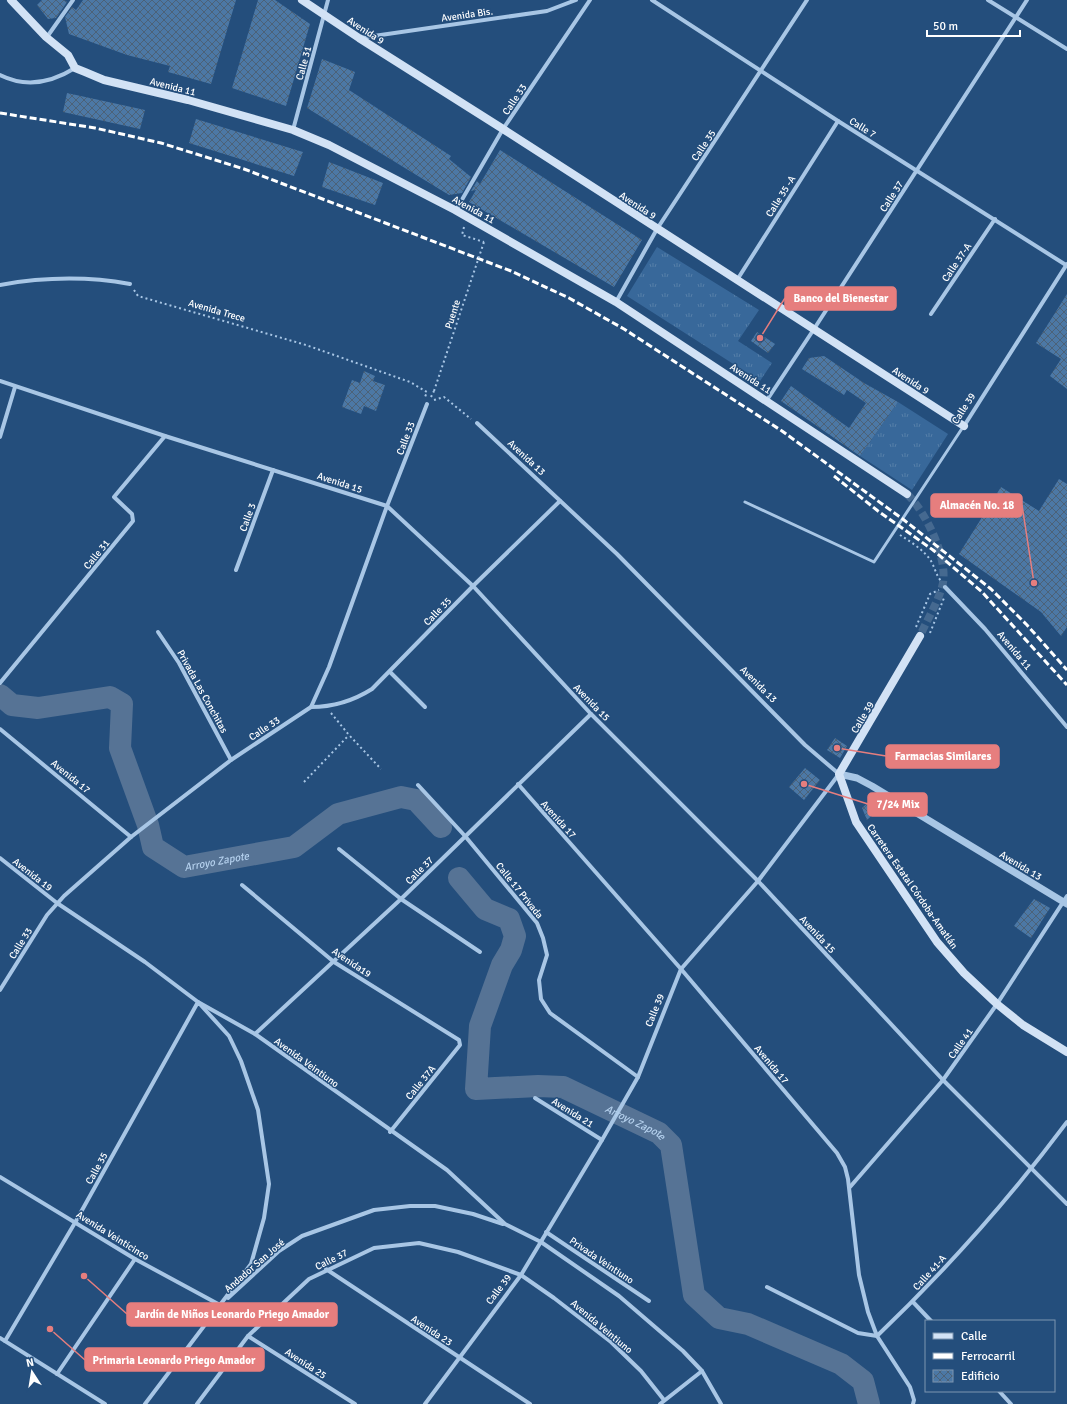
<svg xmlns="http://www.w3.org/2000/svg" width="1067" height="1404" font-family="Signika,sans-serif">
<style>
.grass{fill:url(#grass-tufts)}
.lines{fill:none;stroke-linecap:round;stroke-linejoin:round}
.river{stroke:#567395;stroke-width:22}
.building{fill:url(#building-cross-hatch)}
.secondary-tunnel{stroke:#456990;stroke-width:8;stroke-dasharray:8 4;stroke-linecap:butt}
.path{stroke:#a8c6e5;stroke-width:2;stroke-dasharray:2 3;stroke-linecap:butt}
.service{stroke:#a8c6e5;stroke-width:3}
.minor{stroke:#a8c6e5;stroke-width:4}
.tertiary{stroke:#a8c6e5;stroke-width:7}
.secondary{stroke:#d2e2f5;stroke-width:8}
.rail{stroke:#fff;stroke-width:3;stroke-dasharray:7 3;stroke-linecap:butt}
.path-bridge{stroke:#a8c6e5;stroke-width:2;stroke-dasharray:2 3;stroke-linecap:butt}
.labels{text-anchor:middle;stroke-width:3;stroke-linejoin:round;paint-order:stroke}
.street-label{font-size:10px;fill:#fff;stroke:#244e7c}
.water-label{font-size:11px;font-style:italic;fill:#b4d0ed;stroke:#244e7c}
.leader{fill:none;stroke:#e67e7e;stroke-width:1.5}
.callout-dot{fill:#e67e7e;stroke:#244e7c;stroke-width:1.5}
.callout{fill:#e67e7e;stroke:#e67e7e;stroke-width:1.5}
.callout-label{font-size:11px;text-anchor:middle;font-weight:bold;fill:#fff}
</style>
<defs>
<pattern id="grass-tufts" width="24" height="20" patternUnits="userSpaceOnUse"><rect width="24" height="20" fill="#38689a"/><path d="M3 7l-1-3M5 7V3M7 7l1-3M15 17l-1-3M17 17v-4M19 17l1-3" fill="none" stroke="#567fa9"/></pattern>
<pattern id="building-cross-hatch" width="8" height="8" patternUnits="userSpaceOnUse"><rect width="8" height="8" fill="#4c78a5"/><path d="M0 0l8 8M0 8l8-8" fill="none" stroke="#4c6278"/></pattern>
</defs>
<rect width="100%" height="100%" fill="#244e7c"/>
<g class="grass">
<path d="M657 247 759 310 738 341 772 363 760 381 627 296Z"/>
<path d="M898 402 948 434 912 490 860 456Z"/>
</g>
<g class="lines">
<g class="river">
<path id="s1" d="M0 695 12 705 38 708 110 697 122 704 120 748 148 825 153 847 184 867 294 847 338 814 401 797 416 800 441 827"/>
<path id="s2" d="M459 878 485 909 509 919 515 936 511 950 502 965 480 1026 476 1089 538 1086 563 1087 659 1133 671 1145 694 1295 719 1318 748 1324 841 1364 863 1381 869 1404"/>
</g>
</g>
<g class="building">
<path d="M42 0H64L67 2 56 18 48 19 37 5Z"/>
<path d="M83 0H236L211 84 168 72 170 66 127 55 69 34 65 17 72 7 76 10Z"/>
<path d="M258 0H275L310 24 286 106 232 88Z"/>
<path d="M322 59 355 72 349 90 451 156 449 159 471 177 462 193 449 195 307 108Z"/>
<path d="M67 93 145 110 140 129 63 112Z"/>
<path d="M196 119 303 152 294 176 189 143Z"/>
<path d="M500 150 642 240 614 287 469 202 476 190 471 191 477 181 480 184Z"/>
<path d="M329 162 383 183 375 205 322 187Z"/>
<path d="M1067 294V389L1050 376 1061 359 1036 343Z"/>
<path d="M757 332 775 344 768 353 751 341Z"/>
<path d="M824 356 864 383 898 402 860 456 781 401 791 386 849 428 866 403 847 390 844 395 802 369 809 358Z"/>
<path d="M364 371 375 376 373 381 385 385 376 411 364 406 361 414 342 407 352 380 360 383Z"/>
<path d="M1059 479 1067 484V627L1061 636 1041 612 959 554 1001 487 1039 511Z"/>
<path d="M835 738 847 746 840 758 827 750Z"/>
<path d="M805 768 820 780 804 800 789 787Z"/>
<path d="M873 798 884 804 867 820 862 808Z"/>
<path d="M1034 899 1050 908 1031 938 1014 926Z"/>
</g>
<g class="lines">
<path class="secondary-tunnel" d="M907 494C926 512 950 561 942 587 937 604 927 620 920 636"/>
<g class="path">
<path d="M464 227 462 235 484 242"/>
<path d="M134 290 138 296 306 345 410 382 427 392 425 397"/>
<path d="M431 397 434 391"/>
<path d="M434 400 444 397 471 419"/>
<path d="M900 535C911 542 924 550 931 561 935 568 936 575 941 581"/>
<path d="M916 627 930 594 939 590"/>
<path d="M930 633 944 598"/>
<path d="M331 713 349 735 381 769"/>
<path d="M304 782 349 735"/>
</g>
<path class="service" d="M745 502 874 562 963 427"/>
<g class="minor">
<path d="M652 0 838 121 1066 265"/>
<path d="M988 0 1067 49"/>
<path d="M47 37 73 0"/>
<path d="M360 38 547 11 576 0"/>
<path d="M0 75C26 88 51 83 75 68"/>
<path d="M293 130 328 0"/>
<path d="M456 210 503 129 590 0"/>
<path d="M737 280 838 121"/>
<path d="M0 285C44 277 86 276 130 284"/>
<path d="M616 302 657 229 807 0"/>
<path d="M931 314 995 219"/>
<path d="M0 381 165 436 387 506 473 586 591 714 758 881 943 1080 1067 1204"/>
<path d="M767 400 814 329 1027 0"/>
<path d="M964 426 1067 264"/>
<path d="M0 437 15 387"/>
<path d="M236 570 273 470"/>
<path d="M945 587 985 629 1067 727"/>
<path d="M158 632 179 663 231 760"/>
<path d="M390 672 425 707"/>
<path d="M0 683 133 521 132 514 114 497 165 436"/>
<path d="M311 707C333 707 353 701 372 689L473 586 560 501"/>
<path d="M0 729 131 837"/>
<path d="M518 784 681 969 837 1153 845 1167 848 1179 859 1275 868 1312 877 1336 910 1387 914 1400 913 1404"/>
<path d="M418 785 465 836 537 923 543 938 547 955 539 980 541 999 550 1013 638 1077"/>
<path d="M339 849 401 899 480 952"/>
<path d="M0 858 57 903 145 962 198 1002 255 1034 447 1170 505 1224 541 1242 619 1296 683 1351 702 1371 721 1404"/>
<path d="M242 885 334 962 459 1040 460 1045 390 1132"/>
<path d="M0 990 47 915 64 896 131 837 231 760 311 707 329 667 387 506 427 404"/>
<path d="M255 1034 401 899 591 714"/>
<path d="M535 1098 602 1140"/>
<path d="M0 1177 135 1259 220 1305"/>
<path d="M850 1187 943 1080 997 1004 1067 896"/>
<path d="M546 1232 649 1301"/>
<path d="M326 1269 530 1404"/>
<path d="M767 1287 858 1333 877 1336C945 1271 1011 1197 1067 1122"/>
<path d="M228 1298 279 1251 302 1236 374 1210 410 1206H435L473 1214 503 1224"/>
<path d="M913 1302 931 1321"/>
<path d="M248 1336 355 1404"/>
<path d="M0 1338 105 1404"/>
<path d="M5 1341 76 1221 198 1002 229 1036 241 1061 258 1110 269 1184 264 1218 251 1264 145 1404"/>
<path d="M57 1374 135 1259"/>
<path d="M999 1391 1011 1404"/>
<path d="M197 1404 248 1336 309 1279 374 1248 419 1243 458 1252 521 1275 554 1298 611 1342 641 1371 664 1400"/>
<path d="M425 1404 521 1275 602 1140 638 1077 681 969 758 881 839 774 805 745 617 554 477 423"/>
<path d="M660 1404 702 1371"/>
</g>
<path class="tertiary" d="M839 774 857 778 872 786 1067 904"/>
<g class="secondary">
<path d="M11 0 46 37 68 55 75 68 85 72 104 80 188 100 293 130 329 145 455 210 616 302 907 494"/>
<path d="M302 0 359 38 503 129 964 426"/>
<path d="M920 636 839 774 856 822 937 942 964 973 997 1004 1023 1025 1067 1052"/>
</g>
<g class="rail">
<path d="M0 113 95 128 161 143 244 169 511 271 569 298 624 329 782 431 904 520 991 589 1027 625 1067 670"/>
<path d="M834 476 878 511 933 550 982 592 1067 685"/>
</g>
<path class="path-bridge" d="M434 391 484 242"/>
</g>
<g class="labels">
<g class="street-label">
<text transform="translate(467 14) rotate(-8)" y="4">Avenida Bis.</text>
<text transform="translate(366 30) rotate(33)" y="4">Avenida 9</text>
<text transform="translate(303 63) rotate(-75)" y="4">Calle 31</text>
<text transform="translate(173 86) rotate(14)" y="4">Avenida 11</text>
<text transform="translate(514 99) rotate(-56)" y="4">Calle 33</text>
<text transform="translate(863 127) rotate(32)" y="4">Calle 7</text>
<text transform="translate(703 145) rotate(-56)" y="4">Calle 35</text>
<text transform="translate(780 196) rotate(-58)" y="4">Calle 35 -A</text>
<text transform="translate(891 196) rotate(-57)" y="4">Calle 37</text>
<text transform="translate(638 205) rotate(33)" y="4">Avenida 9</text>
<text transform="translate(474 209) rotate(29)" y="4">Avenida 11</text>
<text transform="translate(956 262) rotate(-56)" y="4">Calle 37-A</text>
<text transform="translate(217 310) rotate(16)" y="4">Avenida Trece</text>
<text transform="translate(452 314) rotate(-72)" y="4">Puente</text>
<text transform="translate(751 378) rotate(33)" y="4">Avenida 11</text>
<text transform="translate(911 380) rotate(33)" y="4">Avenida 9</text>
<text transform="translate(963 408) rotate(-57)" y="4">Calle 39</text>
<text transform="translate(405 438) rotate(-69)" y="4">Calle 33</text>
<text transform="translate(527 457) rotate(43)" y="4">Avenida 13</text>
<text transform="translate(340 482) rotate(18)" y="4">Avenida 15</text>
<text transform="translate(247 517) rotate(-70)" y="4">Calle 3</text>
<text transform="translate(96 554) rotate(-51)" y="4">Calle 31</text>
<text transform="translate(437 611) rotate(-46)" y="4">Calle 35</text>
<text transform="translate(1015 650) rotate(50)" y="4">Avenida 11</text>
<text transform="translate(759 684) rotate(45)" y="4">Avenida 13</text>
<text transform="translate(203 691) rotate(61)" y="4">Privada Las Conchitas</text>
<text transform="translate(592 702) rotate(46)" y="4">Avenida 15</text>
<text transform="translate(862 717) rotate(-59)" y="4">Calle 39</text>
<text transform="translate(264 728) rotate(-34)" y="4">Calle 33</text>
<text transform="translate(71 776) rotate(39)" y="4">Avenida 17</text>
<text transform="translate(559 819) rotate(48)" y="4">Avenida 17</text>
<text transform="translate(1021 865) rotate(31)" y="4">Avenida 13</text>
<text transform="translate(419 870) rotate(-45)" y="4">Calle 37</text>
<text transform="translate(33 874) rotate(38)" y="4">Avenida 19</text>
<text transform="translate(913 886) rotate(55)" y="4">Carretera Estatal Córdoba-Amatlán</text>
<text transform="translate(520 890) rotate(51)" y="4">Calle 17 Privada</text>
<text transform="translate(818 934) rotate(47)" y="4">Avenida 15</text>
<text transform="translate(20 943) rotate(-58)" y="4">Calle 33</text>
<text transform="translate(352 962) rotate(34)" y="4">Avenida19</text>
<text transform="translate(654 1010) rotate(-68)" y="4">Calle 39</text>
<text transform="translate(960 1043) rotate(-55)" y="4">Calle 41</text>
<text transform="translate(307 1062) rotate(36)" y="4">Avenida Veintiuno</text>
<text transform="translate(772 1064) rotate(50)" y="4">Avenida 17</text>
<text transform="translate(420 1082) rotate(-51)" y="4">Calle 37A</text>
<text transform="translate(573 1112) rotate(32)" y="4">Avenida 21</text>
<text transform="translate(96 1168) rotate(-61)" y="4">Calle 35</text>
<text transform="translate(113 1235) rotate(32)" y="4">Avenida Veinticinco</text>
<text transform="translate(331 1259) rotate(-26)" y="4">Calle 37</text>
<text transform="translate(602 1260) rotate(34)" y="4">Privada Veintiuno</text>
<text transform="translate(254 1265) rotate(-41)" y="4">Andador San José</text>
<text transform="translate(929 1272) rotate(-48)" y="4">Calle 41-A</text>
<text transform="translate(498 1289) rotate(-53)" y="4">Calle 39</text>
<text transform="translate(602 1326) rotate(40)" y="4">Avenida Veintiuno</text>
<text transform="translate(432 1330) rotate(33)" y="4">Avenida 23</text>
<text transform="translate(306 1363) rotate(33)" y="4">Avenida 25</text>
</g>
<g class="water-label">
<text dy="4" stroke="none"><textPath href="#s1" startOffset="347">Arroyo Zapote</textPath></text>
<text dy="4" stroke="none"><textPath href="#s2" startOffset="412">Arroyo Zapote</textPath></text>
</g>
</g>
<path class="leader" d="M760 338L785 298M1034 583L1022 505M837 748L886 756M804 784L868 804M84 1276L127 1314M50 1329L85 1360"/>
<g class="callout-dot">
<circle cx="760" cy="338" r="4"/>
<circle cx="1034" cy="583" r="4"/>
<circle cx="837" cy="748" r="4"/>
<circle cx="804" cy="784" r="4"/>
<circle cx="84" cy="1276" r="4"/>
<circle cx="50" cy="1329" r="4"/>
</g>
<g class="callout">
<rect x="785" y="287" width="111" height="23" rx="4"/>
<rect x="931" y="494" width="91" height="23" rx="4"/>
<rect x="886" y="745" width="113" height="23" rx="4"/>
<rect x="868" y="793" width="59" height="23" rx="4"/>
<rect x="127" y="1303" width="210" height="23" rx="4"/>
<rect x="85" y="1348" width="179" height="23" rx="4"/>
</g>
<g class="callout-label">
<text x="841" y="302">Banco del Bienestar</text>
<text x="977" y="509">Almacén No. 18</text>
<text x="943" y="760">Farmacias Similares</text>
<text x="898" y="808">7/24 Mix</text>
<text x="232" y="1318">Jardín de Niños Leonardo Priego Amador</text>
<text x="174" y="1364">Primaria Leonardo Priego Amador</text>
</g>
<rect x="925" y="1320" width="130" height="72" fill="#244e7c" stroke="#7c95b0"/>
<rect x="933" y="1333" width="20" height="6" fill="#d2e2f5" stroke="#7c95b0"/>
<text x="961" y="1340" font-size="12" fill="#ffffff">Calle</text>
<rect x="933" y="1353" width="20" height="6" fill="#ffffff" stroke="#7c95b0"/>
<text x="961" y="1360" font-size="12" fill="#ffffff">Ferrocarril</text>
<rect x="933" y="1370" width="20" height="12" fill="url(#building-cross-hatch)" stroke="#7c95b0"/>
<text x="961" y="1380" font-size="12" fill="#ffffff">Edificio</text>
<g transform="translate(32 1372) rotate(348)" stroke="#244e7c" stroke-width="3" paint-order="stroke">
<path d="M0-3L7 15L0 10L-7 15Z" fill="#ffffff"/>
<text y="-6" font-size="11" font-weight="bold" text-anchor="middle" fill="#ffffff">N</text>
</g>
<path d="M927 30v6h93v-6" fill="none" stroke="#ffffff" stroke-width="2"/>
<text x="933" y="30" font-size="12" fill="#ffffff" stroke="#244e7c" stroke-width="3" paint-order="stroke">50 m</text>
</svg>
